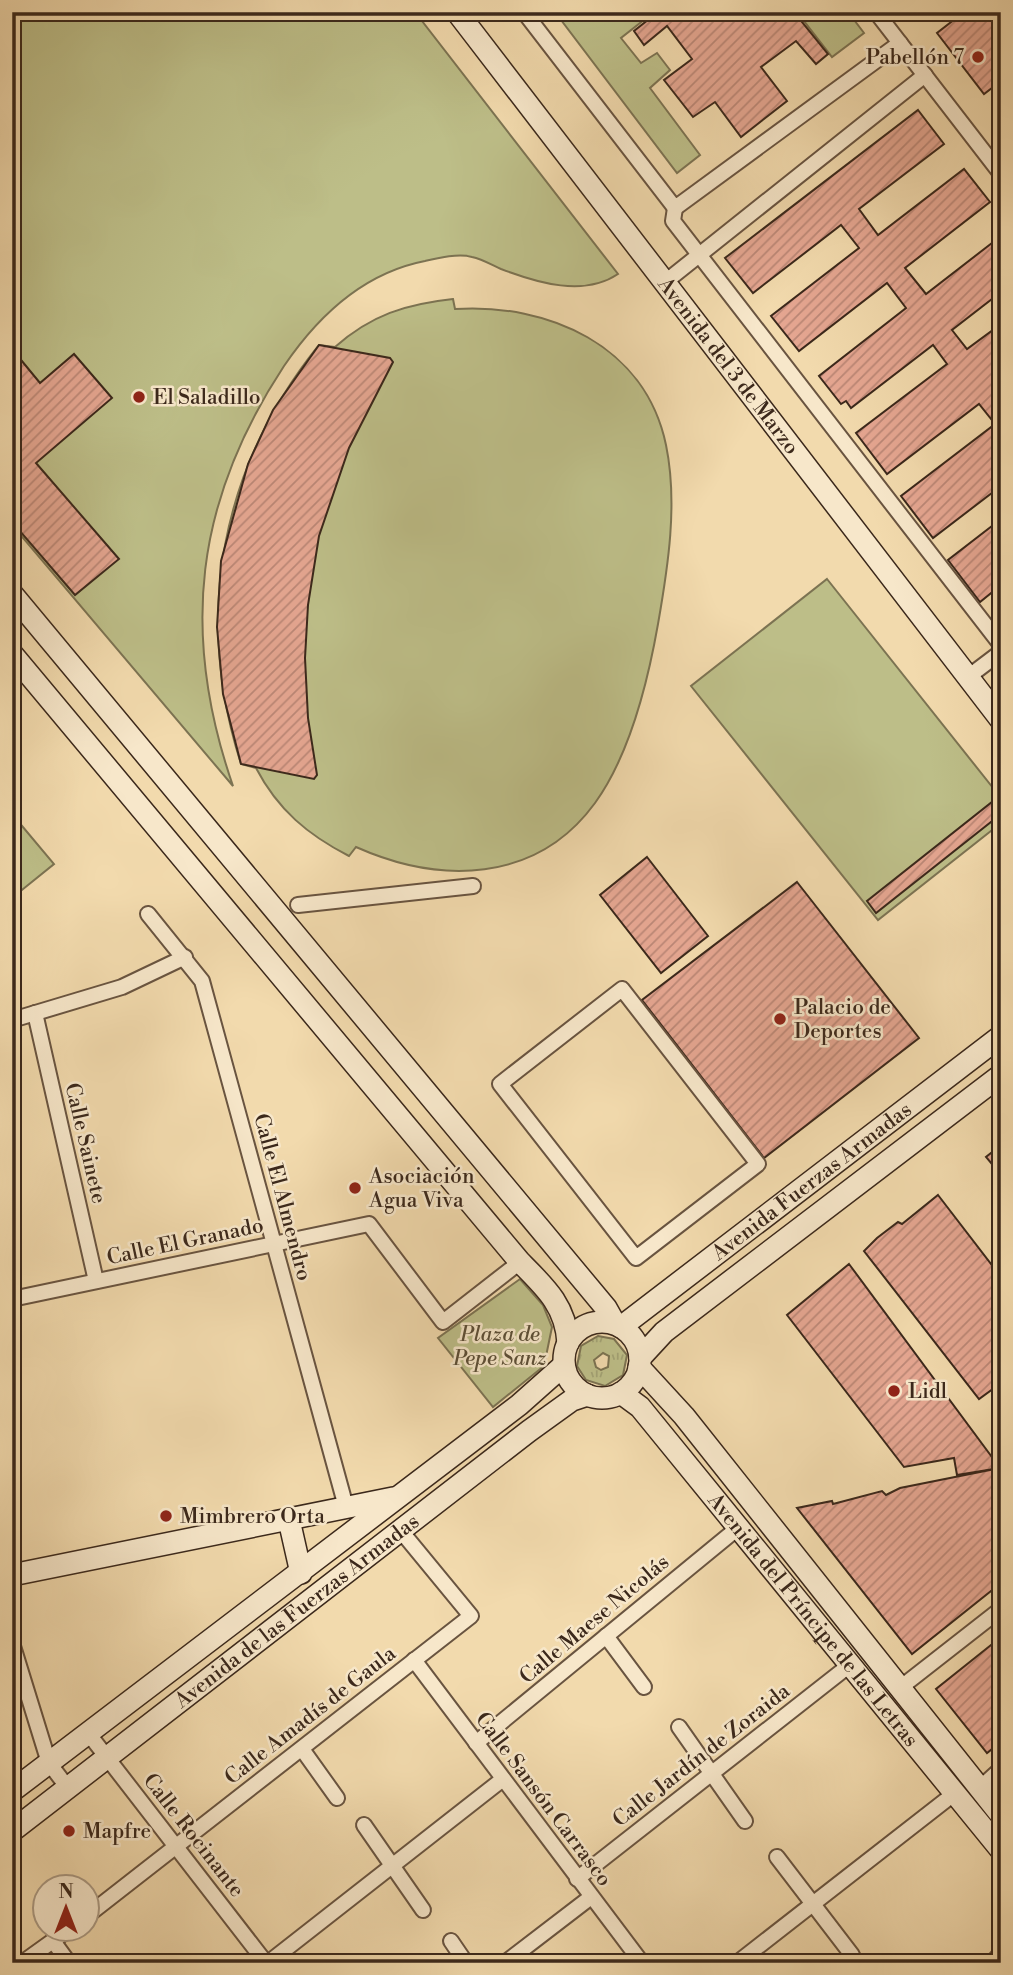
<svg xmlns="http://www.w3.org/2000/svg" width="1013" height="1975" font-family="'Libre Bodoni',serif">
<style>
.grass{fill:url(#grass-tufts);stroke:#7c7352;stroke-width:2;fill-rule:evenodd}
.park{fill:#bdbe88;stroke:#7c7352;stroke-width:2}
.building{fill:url(#building-hatch);stroke:#3b281b;stroke-width:2}
.lines{fill:none;stroke-linecap:round;stroke-linejoin:round}
.street-casing{stroke:#695440;stroke-width:18}
.secondary-casing{stroke:#3b281b;stroke-width:24}
.street{stroke:#f7e7ca;stroke-width:14}
.secondary{stroke:#f7e7ca;stroke-width:21}
.poi-dot{fill:#8f2418;stroke:#f7e7ca;stroke-width:2.5}
.labels{text-anchor:middle;stroke-width:5;stroke-linejoin:round;paint-order:stroke}
.poi-label{font-size:21px;fill:#3b281b;stroke:#f7e7ca;text-anchor:start}
.street-label{font-size:21px;fill:#3b281b;stroke:#f7e7ca}
.park-label{font-size:21px;font-style:italic;fill:#5c4e36;stroke:#f7e7ca}
</style>
<defs>
<pattern id="grass-tufts" width="24" height="20" patternUnits="userSpaceOnUse" patternTransform="scale(1.75)"><rect width="24" height="20" fill="#bdbe88"/><path d="M3 7l-1-3M5 7V3M7 7l1-3M15 17l-1-3M17 17v-4M19 17l1-3" fill="none" stroke="#a3a375"/></pattern>
<pattern id="building-hatch" width="6" height="6" patternUnits="userSpaceOnUse" patternTransform="scale(1.75)"><rect width="6" height="6" fill="#e5a691"/><path d="M-1 1l2-2M0 6l6-6M5 7l2-2" fill="none" stroke="#bb8776"/></pattern>
</defs>
<rect width="100%" height="100%" fill="#f2daad"/>
<filter id="stains"><feTurbulence type="fractalNoise" baseFrequency=".00286" numOctaves="4"/><feColorMatrix values="0 0 0 0 .2 0 0 0 0 .09 0 0 0 0 .02 0 0 0 .5 -.17"/></filter>
<radialGradient id="worn" r=".72"><stop offset=".6" stop-color="#630" stop-opacity="0"/><stop offset="1" stop-color="#630" stop-opacity=".3"/></radialGradient>
<path class="grass" d="M598 1336 614 1339 627 1355 623 1375 605 1386 586 1380 577 1366 581 1346ZM603 1353 609 1356 608 1367 601 1370 596 1367 594 1360Z"/>
<g class="park">
<path d="M12 12H415L618 274C584 297 538 283 501 269 492 265 482 259 472 257 459 253 438 258 425 261 363 273 318 316 284 366 195 501 180 633 233 786L12 525Z"/>
<path d="M555 12H654L621 38 641 63 657 53 670 70 650 88 700 155 677 173Z"/>
<path d="M797 12H848L864 33 832 57Z"/>
<path d="M453 299 455 309C548 303 645 345 666 445 678 503 668 567 658 624 648 681 629 756 595 803 536 884 439 884 356 847L349 856C308 835 278 810 256 768L241 764C193 614 221 467 319 345L335 347C371 315 406 304 453 299Z"/>
<path d="M827 579 1001 798V823L878 920 691 686Z"/>
<path d="M12 814 54 864 12 898Z"/>
<path d="M520 1279 543 1305 552 1327 544 1366 493 1407 438 1338Z"/>
</g>
<g class="building">
<path d="M658 12H794L828 54 816 64 796 41 761 67 787 101 741 137 715 102 693 117 664 80 692 59 667 26 644 45 634 31Z"/>
<path d="M964 12H1001V81L984 94 937 33Z"/>
<path d="M918 110 944 144 859 209 878 235 964 169 990 202 905 268 926 294 1001 236V292L952 330 967 349 1001 324V386L996 389 1001 396V486L933 538 901 496 995 424 979 404 887 474 856 433 947 364 933 345 851 408 846 401 841 404 819 376 906 308 887 283 799 351 771 316 859 248 841 225 753 293 725 258Z"/>
<path d="M319 345 390 358 393 362 349 448 319 536 308 605 305 658 308 718 317 775 314 779 241 764 223 694 217 627 221 561 248 464 273 410Z"/>
<path d="M12 349 40 383 74 354 112 398 36 463 119 559 75 595 12 522Z"/>
<path d="M1001 519V585L980 602 948 560Z"/>
<path d="M997 798 1001 803V814L876 913 867 901Z"/>
<path d="M647 857 708 936 661 973 600 895Z"/>
<path d="M797 882 919 1038 764 1158 642 1000Z"/>
<path d="M1001 1145V1175L986 1157Z"/>
<path d="M938 1195 1001 1277V1383L979 1399 864 1251 877 1238 898 1222 902 1224Z"/>
<path d="M849 1264 1000 1468 957 1475 954 1458 904 1467 787 1315Z"/>
<path d="M1000 1468 1001 1583 912 1654 797 1508 832 1501 833 1504 882 1491 886 1495 900 1488Z"/>
<path d="M1001 1637V1742L987 1753 936 1689Z"/>
</g>
<g class="lines">
<g class="street-casing">
<g id="street">
<path d="M524 12 675 208 900 43"/>
<path d="M876 12 1001 174"/>
<path d="M675 208 673 221 1001 645"/>
<path d="M664 283 925 75"/>
<path d="M968 677 1001 652"/>
<path d="M298 905 473 886"/>
<path d="M148 914 202 981 346 1507"/>
<path d="M622 989 758 1164 636 1258 500 1084Z"/>
<path d="M35 1013 96 1281"/>
<path d="M12 1020 122 987 185 957"/>
<path d="M12 1299 369 1224 443 1322 520 1262"/>
<path d="M606 1636 644 1687"/>
<path d="M12 1643 49 1763 68 1788"/>
<path d="M414 1660 642 1963"/>
<path d="M900 1688 1001 1609"/>
<path d="M679 1727 745 1821"/>
<path d="M88 1733 266 1963"/>
<path d="M476 1743 739 1527"/>
<path d="M302 1749 337 1798"/>
<path d="M980 1788 1001 1769"/>
<path d="M364 1825 423 1910"/>
<path d="M777 1857 852 1955"/>
<path d="M577 1879 851 1664"/>
<path d="M88 1915 471 1616 401 1531"/>
<path d="M53 1941 69 1963"/>
<path d="M451 1941 466 1963"/>
<path d="M22 1963 68 1930"/>
<path d="M268 1963 503 1779"/>
<path d="M505 1963 591 1897"/>
<path d="M737 1963 955 1793"/>
<path d="M992 1963 1001 1953"/>
</g>
</g>
<g class="secondary-casing">
<g id="secondary">
<path id="s1" d="M457 12 1001 720"/>
<path d="M12 594 606 1308 615 1324"/>
<path d="M12 654 520 1262C545 1287 566 1306 568 1343"/>
<circle cx="602" cy="1360" r="38"/>
<path id="s2" d="M621 1327 1001 1036"/>
<path d="M640 1358 664 1332 1001 1075"/>
<path d="M639 1367 684 1416 1001 1815"/>
<path id="s3" d="M621 1393 640 1407 1001 1850"/>
<path d="M289 1520 301 1573"/>
<path d="M12 1575 393 1498"/>
<path d="M12 1791 519 1405 564 1365"/>
<path id="s4" d="M12 1831 529 1431 572 1400 587 1395"/>
</g>
</g>
<use href="#street" class="street"/>
<use href="#secondary" class="secondary"/>
</g>
<g class="poi-dot">
<circle cx="978" cy="57" r="7"/>
<circle cx="139" cy="397" r="7"/>
<circle cx="780" cy="1019" r="7"/>
<circle cx="355" cy="1188" r="7"/>
<circle cx="894" cy="1391" r="7"/>
<circle cx="166" cy="1516" r="7"/>
<circle cx="69" cy="1831" r="7"/>
</g>
<g class="labels">
<g class="poi-label">
<text x="964" y="64" text-anchor="end">Pabellón 7</text>
<text x="153" y="404">El Saladillo</text>
<text x="794" y="1014">Palacio de<tspan x="794" dy="24">Deportes</tspan></text>
<text x="369" y="1183">Asociación<tspan x="369" dy="24">Agua Viva</tspan></text>
<text x="908" y="1398">Lidl</text>
<text x="180" y="1523">Mimbrero Orta</text>
<text x="83" y="1838">Mapfre</text>
</g>
<g class="street-label">
<text dy="7" stroke="none"><textPath href="#s1" startOffset="446">Avenida del 3 de Marzo</textPath></text>
<text transform="translate(86 1143) rotate(77)" y="7">Calle Sainete</text>
<text dy="7" stroke="none"><textPath href="#s2" startOffset="240">Avenida Fuerzas Armadas</textPath></text>
<text transform="translate(283 1197) rotate(75)" y="7">Calle El Almendro</text>
<text transform="translate(185 1241) rotate(-12)" y="7">Calle El Granado</text>
<text dy="7" stroke="none"><textPath href="#s4" startOffset="360">Avenida de las Fuerzas Armadas</textPath></text>
<text transform="translate(594 1619) rotate(-40)" y="7">Calle Maese Nicolás</text>
<text dy="7" stroke="none"><textPath href="#s3" startOffset="298">Avenida del Príncipe de las Letras</textPath></text>
<text transform="translate(310 1715) rotate(-38)" y="7">Calle Amadís de Gaula</text>
<text transform="translate(701 1755) rotate(-38)" y="7">Calle Jardín de Zoraida</text>
<text transform="translate(544 1799) rotate(53)" y="7">Calle Sansón Carrasco</text>
<text transform="translate(194 1835) rotate(52)" y="7">Calle Rocinante</text>
</g>
<g class="park-label">
<text x="500" y="1341">Plaza de<tspan x="500" dy="24">Pepe Sanz</tspan></text>
</g>
</g>
<rect width="1013" height="1975" fill="none" stroke="#f2daad" stroke-width="42"/>
<rect x="14" y="14" width="985" height="1947" fill="none" stroke="#3b281b" stroke-width="3.5"/>
<rect x="21" y="21" width="971" height="1933" fill="none" stroke="#3b281b" stroke-width="2"/>
<g transform="translate(66 1908)"><circle r="33" fill="#f7e7ca" stroke="#ac9b84" stroke-width="2"/>
<path d="M0-5L12 26L0 18L-12 26Z" fill="#8f2418"/>
<text y="-10" font-size="19" font-weight="bold" text-anchor="middle" fill="#3b281b">N</text>
</g>
<rect width="100%" height="100%" filter="url(#stains)"/>
<rect width="100%" height="100%" fill="url(#worn)"/>
</svg>
